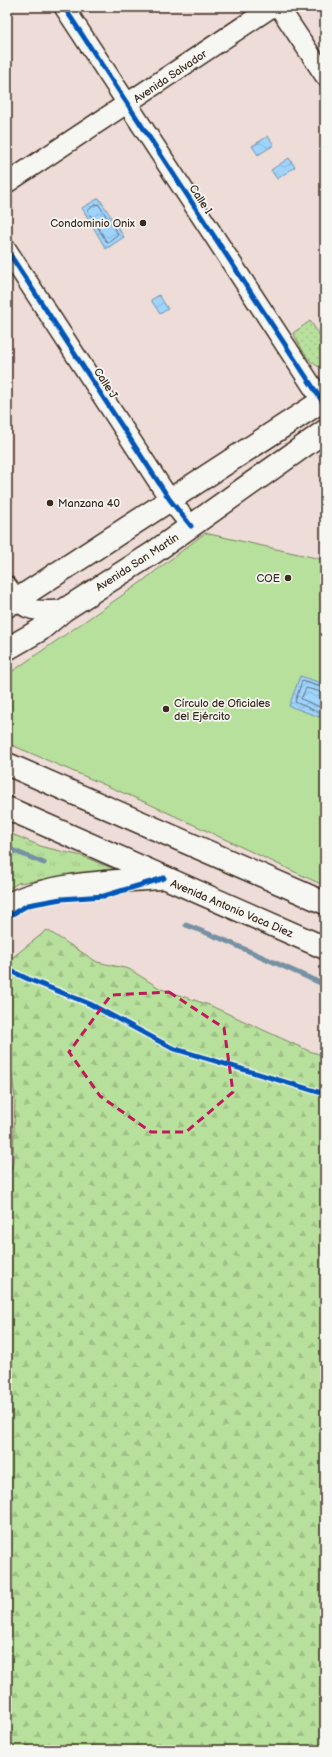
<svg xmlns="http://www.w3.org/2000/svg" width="332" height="1757" font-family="'Balsamiq Sans',sans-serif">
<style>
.grass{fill:url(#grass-tufts);stroke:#79855d}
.forest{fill:url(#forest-firs);stroke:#79855d}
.garden{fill:url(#garden-dots);stroke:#79855d}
.pitch{fill:#b7e09c;stroke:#79855d}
.water{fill:url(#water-waves);stroke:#7690a4}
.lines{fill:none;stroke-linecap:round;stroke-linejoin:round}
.shore{stroke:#636e77;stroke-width:1}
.stream{stroke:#7690a4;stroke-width:5}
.minor-casing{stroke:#3b2a1e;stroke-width:22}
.secondary-casing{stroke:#3b2a1e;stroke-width:25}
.trunk-casing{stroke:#3b2a1e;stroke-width:25}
.minor{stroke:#f6f6f2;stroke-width:19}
.secondary{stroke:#f6f6f2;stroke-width:22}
.trunk{stroke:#f6f6f2;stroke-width:22}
.cycleway-casing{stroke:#f6f6f2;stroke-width:8}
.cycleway{stroke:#0057b8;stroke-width:5}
.marked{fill:none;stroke:#c2185b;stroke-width:3;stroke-dasharray:8 5;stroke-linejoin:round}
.poi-dot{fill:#3b2a1e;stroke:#f6f6f2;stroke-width:1.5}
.labels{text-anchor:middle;stroke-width:3.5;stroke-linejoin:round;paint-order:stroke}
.street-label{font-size:11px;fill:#3b2a1e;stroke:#f6f6f2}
.poi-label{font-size:11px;fill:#3b2a1e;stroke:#f6f6f2;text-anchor:end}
</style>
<defs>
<pattern id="grass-tufts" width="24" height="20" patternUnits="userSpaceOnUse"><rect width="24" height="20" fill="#b7e09c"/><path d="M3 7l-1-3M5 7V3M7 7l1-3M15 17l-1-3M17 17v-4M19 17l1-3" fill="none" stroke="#9ec086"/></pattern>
<pattern id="forest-firs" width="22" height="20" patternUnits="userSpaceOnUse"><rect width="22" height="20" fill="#b7e09c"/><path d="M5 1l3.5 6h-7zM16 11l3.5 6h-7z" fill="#9ec086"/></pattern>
<pattern id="garden-dots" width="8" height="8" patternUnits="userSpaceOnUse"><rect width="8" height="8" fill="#b7e09c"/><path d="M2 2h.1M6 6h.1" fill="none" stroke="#9ec086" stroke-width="1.8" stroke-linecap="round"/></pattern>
<pattern id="water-waves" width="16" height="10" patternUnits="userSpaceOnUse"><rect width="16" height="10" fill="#9ed4fd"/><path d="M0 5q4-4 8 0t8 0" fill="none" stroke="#89b6d8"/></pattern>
</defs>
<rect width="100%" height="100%" fill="#eedcd8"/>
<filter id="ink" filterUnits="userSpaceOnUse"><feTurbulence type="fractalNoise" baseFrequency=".025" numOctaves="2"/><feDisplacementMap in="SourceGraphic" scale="8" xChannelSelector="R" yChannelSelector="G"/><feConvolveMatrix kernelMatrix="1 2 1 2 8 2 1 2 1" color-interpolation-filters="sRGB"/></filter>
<g filter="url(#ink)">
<path class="grass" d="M7 832 43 847 82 856 116 870 18 883 7 890Z"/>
<path class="forest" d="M47 930 97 962 129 969 161 989 209 1005 309 1051 325 1056V1750H7V1183L13 1162 15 1098 7 1037V969L8 961Z"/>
<path class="garden" d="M310 321 325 342V368C308 367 301 346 293 333Z"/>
<path class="pitch" d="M205 533 325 560V886L147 803 7 743V675L140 583Z"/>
<g class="water">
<path d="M268 136 274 145 258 155 252 146Z"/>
<path d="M289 158 295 167 277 179 271 170Z"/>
<path d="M99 198 124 237 106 249 82 208Z"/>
<path d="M159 295 168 309 160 314 151 300Z"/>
<path d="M300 676 325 684V719L289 706Z"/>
</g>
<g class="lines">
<g class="shore">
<path d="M96 204 99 205 118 234 108 242 106 241 88 211Z"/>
<path d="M325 688 302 681 295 702 325 715"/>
<path d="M325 693 306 688 301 699 325 709"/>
</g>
<g class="stream">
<path d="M7 848 44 863"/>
<path d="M186 925 222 939 325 985"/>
</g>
<g class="minor-casing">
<g id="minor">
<path d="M64 7 322 401"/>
<path d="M279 7 325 76"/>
<path d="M7 183 272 7"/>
<path d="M7 250 170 500 191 526"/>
<path d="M7 586C24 614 33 611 64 610"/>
</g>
</g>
<g class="secondary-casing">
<g id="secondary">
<path d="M7 606 325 399"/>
<path d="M7 649 40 630 64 610 153 553 325 431"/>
</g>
</g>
<g class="trunk-casing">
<g id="trunk">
<path d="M7 764 325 903"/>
<path d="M7 808 325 948"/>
<path d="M7 905C52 882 111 882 160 878"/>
</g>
</g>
<use href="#minor" class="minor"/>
<use href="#secondary" class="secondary"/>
<use href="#trunk" class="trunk"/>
<g class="cycleway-casing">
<g id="cycleway">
<path d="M64 7 322 401"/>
<path d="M7 250 170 500 191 526"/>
<path d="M7 917 28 905 61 899 104 896 164 878"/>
<path d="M7 969 28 979 90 1004 172 1048 325 1094"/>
</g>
</g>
<use href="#cycleway" class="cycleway"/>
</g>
</g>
<path class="marked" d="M169 992 224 1028 233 1092 186 1132H151L100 1096 69 1052 111 995Z"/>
<g class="poi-dot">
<circle cx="143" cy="223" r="4"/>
<circle cx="50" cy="503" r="4"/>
<circle cx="288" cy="578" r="4"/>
<circle cx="166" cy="709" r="4"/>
</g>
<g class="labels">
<g class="street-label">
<text transform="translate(170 76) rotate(-34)" y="4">Avenida Salvador</text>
<text transform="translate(201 199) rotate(57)" y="4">Calle I</text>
<text transform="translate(106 383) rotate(57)" y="4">Calle J</text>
<text transform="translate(137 562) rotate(-33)" y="4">Avenida San Martín</text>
<text transform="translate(232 908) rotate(23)" y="4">Avenida Antonio Vaca Diez</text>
</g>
<g class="poi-label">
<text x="135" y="227">Condominio Onix</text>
<text x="58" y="507" text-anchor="start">Manzana 40</text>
<text x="280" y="582">COE</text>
<text x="174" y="707" text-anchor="start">Círculo de Oficiales<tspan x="174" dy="13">del Ejército</tspan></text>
</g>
</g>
<rect width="332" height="1757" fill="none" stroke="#f6f6f2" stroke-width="24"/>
<rect x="12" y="12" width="308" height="1733" fill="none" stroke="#3b2a1e" stroke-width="1.5" filter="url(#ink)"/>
</svg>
